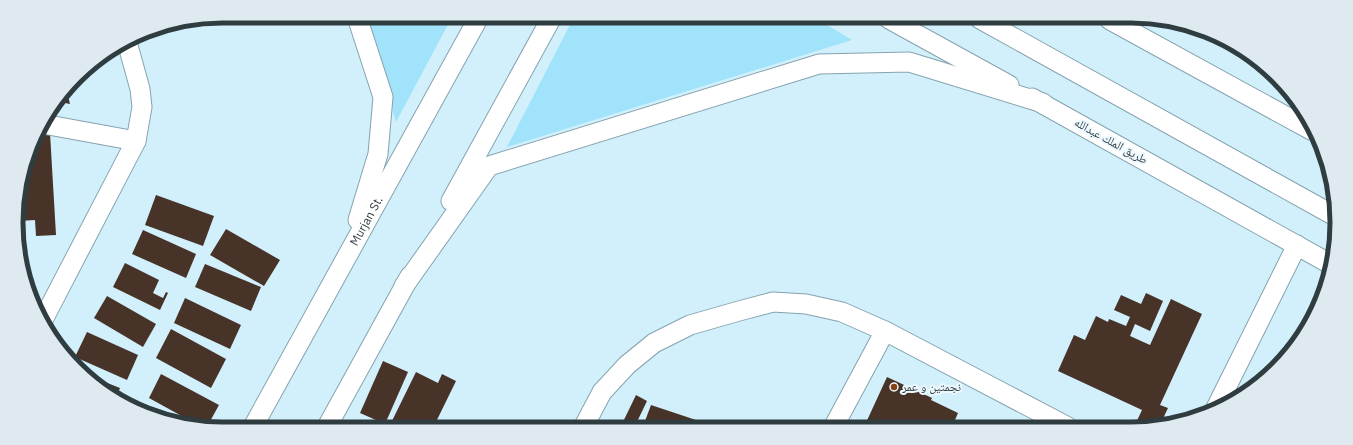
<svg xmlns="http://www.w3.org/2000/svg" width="1353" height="445" font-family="'IBM Plex Sans','Noto Naskh Arabic',sans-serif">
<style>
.green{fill:#a0e3fa}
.building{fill:#483328}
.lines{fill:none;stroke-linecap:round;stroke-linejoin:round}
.minor-casing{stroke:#86a3ae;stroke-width:21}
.minor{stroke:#fff;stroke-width:19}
.poi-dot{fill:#864117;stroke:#edf9fe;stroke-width:1.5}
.labels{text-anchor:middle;stroke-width:4;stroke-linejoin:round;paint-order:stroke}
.street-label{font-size:12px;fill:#2f3c40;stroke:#edf9fe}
.poi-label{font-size:12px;fill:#2f3c40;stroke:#edf9fe;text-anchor:start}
.rim{fill:none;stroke:#2f3c40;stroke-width:5}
</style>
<rect width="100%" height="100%" fill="#d1f0fb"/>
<g class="green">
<path d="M366 17H452L396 122Z"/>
<path d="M574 17 817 19 852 40 507 147Z"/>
</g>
<g class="building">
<path d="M67 92 70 104 60 102Z"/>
<path d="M50 133 56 235 36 236 35 220 19 221 18 196 37 134Z"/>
<path d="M156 195 214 216 203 246 145 225Z"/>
<path d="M226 229 280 260 264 286 210 255Z"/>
<path d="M143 230 196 254 186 278 132 254Z"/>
<path d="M125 263 159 280 153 293 163 298 166 292 168 293 160 310 113 287Z"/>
<path d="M205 264 261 287 251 311 195 287Z"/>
<path d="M1146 293 1163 301 1150 331 1135 324 1130 336 1150 345 1171 299 1202 314 1160 405 1168 408 1159 427H1141L1135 425 1142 410 1058 371 1074 335 1085 340 1096 316 1108 322 1109 319 1126 326 1130 317 1114 310 1121 295 1141 304Z"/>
<path d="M107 296 156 324 143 347 94 318Z"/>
<path d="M185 298 241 325 230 349 174 323Z"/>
<path d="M171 329 226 359 211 388 156 358Z"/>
<path d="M87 332 138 355 127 380 75 357Z"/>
<path d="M383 361 408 372 385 424 360 413Z"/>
<path d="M416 372 438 383 442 374 456 381 434 426 390 425Z"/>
<path d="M161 374 219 405 208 425H198L149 398Z"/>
<path d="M87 375 120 388 116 398 108 394Z"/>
<path d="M887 377 932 398 931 400 958 413 952 427H864Z"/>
<path d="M636 395 647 401 635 426H621Z"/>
<path d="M130 400 187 425H182L129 403Z"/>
<path d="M651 405 696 420 694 426H659L645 421Z"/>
</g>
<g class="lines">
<g class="minor-casing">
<g id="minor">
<path d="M357 17 383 97 378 154 358 220"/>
<path d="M889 19 1009 85"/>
<path d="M980 19 1333 215"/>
<path d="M1110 20 1311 130"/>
<path d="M1032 98 1332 265"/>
<path d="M43 124 136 141"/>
<path d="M451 201 552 17"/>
<path d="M404 286 489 166 819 64 909 62 1043 103"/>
<path d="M44 318 136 141 142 107 140 89 127 42"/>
<path d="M1215 410 1297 245"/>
<path id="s1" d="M254 425 479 17"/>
<path d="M328 425 410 276"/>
<path d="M584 426 602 392 627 365 654 343 690 325 739 311 773 302 806 304 842 312 885 331 1068 427"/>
<path d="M834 426 885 331"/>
</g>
</g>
<use href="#minor" class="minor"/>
</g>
<circle class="poi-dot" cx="894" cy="387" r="4"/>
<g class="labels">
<g class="street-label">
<text transform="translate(1111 141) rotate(29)" y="4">طريق الملك عبدالله</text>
<text dy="4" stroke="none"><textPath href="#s1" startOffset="233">Murjan St.</textPath></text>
</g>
<g class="poi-label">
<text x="902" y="391">نجمتين و عمر</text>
</g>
</g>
<path d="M0 0H1353V445H0ZM222 23H1131A199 199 0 0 1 1330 222V223A199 199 0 0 1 1131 422H222A199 199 0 0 1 23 223V222A199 199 0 0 1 222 23Z" fill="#deeaef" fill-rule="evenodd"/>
<path class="rim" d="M222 23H1131A199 199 0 0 1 1330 222V223A199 199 0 0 1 1131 422H222A199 199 0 0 1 23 223V222A199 199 0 0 1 222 23Z"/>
</svg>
